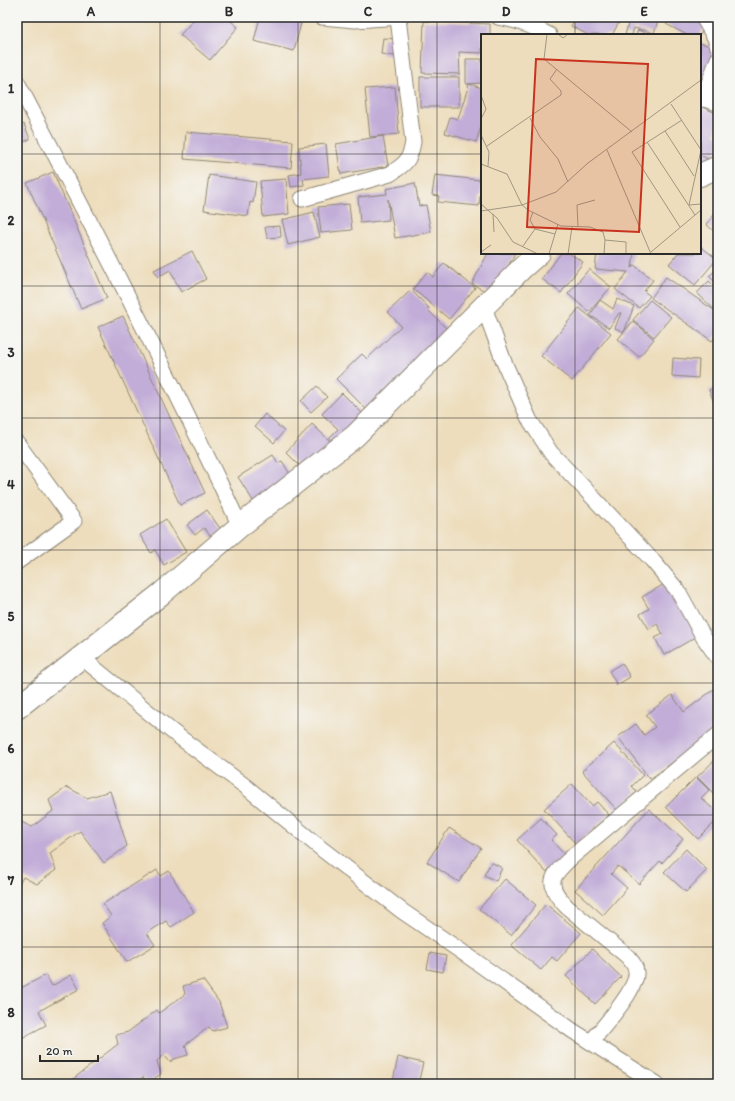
<svg xmlns="http://www.w3.org/2000/svg" width="735" height="1101" font-family="Itim,sans-serif">
<style>
.building{fill:#c2add8}
.lines{fill:none;stroke-linecap:round;stroke-linejoin:round}
.street-casing{stroke:#8c8474;stroke-width:17}
.secondary-casing{stroke:#8c8474;stroke-width:24}
.street{stroke:#fff;stroke-width:15}
.secondary{stroke:#fff;stroke-width:22}
.grid{fill:none;stroke:#2b2b2b;stroke-width:1;stroke-opacity:0.55}
.inset-road{fill:none;stroke:#9f9682;stroke-width:1}
.view{fill:#c8321e;fill-opacity:0.15;stroke:#c8321e;stroke-width:2}
.inset-edge{fill:none;stroke:#2b2b2b;stroke-width:2}
.neatline{fill:none;stroke:#2b2b2b;stroke-width:1.5}
.grid-label{font-size:13px;text-anchor:middle;font-weight:bold;fill:#2b2b2b}
</style>
<rect width="100%" height="100%" fill="#f6f6f2"/>
<filter id="ink" filterUnits="userSpaceOnUse"><feTurbulence type="fractalNoise" baseFrequency=".025" numOctaves="2"/><feDisplacementMap in="SourceGraphic" scale="8" xChannelSelector="R" yChannelSelector="G"/><feConvolveMatrix kernelMatrix="1 2 1 2 8 2 1 2 1" color-interpolation-filters="sRGB"/></filter>
<filter id="wash" filterUnits="userSpaceOnUse"><feTurbulence type="fractalNoise" baseFrequency=".012" numOctaves="4" result="noise"/><feDisplacementMap in="SourceGraphic" scale="16" xChannelSelector="R" yChannelSelector="G"/><feGaussianBlur stdDeviation="0.9" result="paint"/><feColorMatrix in="noise" values="0 0 0 0 0 0 0 0 0 0 0 0 0 0 0 0 0 1.4 0 .05"/><feComposite in="paint" operator="in"/></filter>
<g filter="url(#wash)">
<rect width="100%" height="100%" fill="#edddbc"/>
<g id="blocks">
<g class="building">
<path d="M196 17H226L238 27 210 60 180 35Z"/>
<path d="M260 17H277L301 23 294 51 254 41Z"/>
<path d="M576 17H622L612 35H588L571 26Z"/>
<path d="M630 17H659L654 33 634 28 632 35H625Z"/>
<path d="M670 17H706L709 19 700 35H687L666 24Z"/>
<path d="M424 21 490 24V35H482V53L459 52 460 74 422 73Z"/>
<path d="M638 30 650 35H636Z"/>
<path d="M383 38 396 39 394 56 381 54Z"/>
<path d="M700 43 718 48 711 80 700 77Z"/>
<path d="M466 59H482V83L466 84Z"/>
<rect x="420" y="77" width="39" height="30"/>
<path d="M469 84 482 88V124L476 142 445 133 450 117 458 119Z"/>
<path d="M395 87 399 134 370 137 365 89Z"/>
<path d="M700 106 718 114V124L714 134 718 136V147L712 161 700 155Z"/>
<path d="M24 124 30 139 17 145V127Z"/>
<path d="M186 132 293 141 291 168 184 159Z"/>
<path d="M383 136 388 166 341 174 336 144Z"/>
<path d="M326 144 329 176 303 179 304 185 291 187 289 175 301 173 299 147Z"/>
<path d="M481 171 482 197 480 196 479 206 438 202 439 196 432 195 435 175 480 180Z"/>
<path d="M53 172 107 298 81 309 27 183Z"/>
<path d="M209 175 256 182 253 203 250 202 248 216 204 210Z"/>
<path d="M286 179 289 214 263 217 260 181Z"/>
<path d="M415 183 419 206 426 205 431 232 395 238 388 199 389 220 360 223 358 197 387 194 386 189Z"/>
<path d="M349 204 352 230 321 233 318 207Z"/>
<path d="M718 211V235L706 224Z"/>
<path d="M314 212 320 237 288 245 282 220Z"/>
<path d="M280 226 281 237 267 238 265 227Z"/>
<path d="M700 246 717 259 695 285 669 264 678 253H700Z"/>
<path d="M192 251 206 279 181 292 170 270 158 277 154 270Z"/>
<path d="M488 253H515L493 295 472 284Z"/>
<path d="M561 253H569L583 262 561 293 542 279Z"/>
<path d="M597 253H634L632 268 634 265 653 280 644 291 650 296 639 308 615 289 628 272 595 269Z"/>
<path d="M444 263 475 288 449 319 413 289 427 272 433 277Z"/>
<path d="M718 268V285L709 276Z"/>
<path d="M589 269 611 287 589 312 568 294Z"/>
<path d="M666 277 718 313V333L712 341 651 298Z"/>
<path d="M709 281 718 290V313L697 293Z"/>
<path d="M411 290 429 308 427 309 454 336 372 415 336 379 362 354 367 359 401 326 388 312Z"/>
<path d="M617 299 634 306 624 332 615 328 621 313H619L609 328 590 315 600 300 613 309Z"/>
<path d="M650 300 671 317 654 337 633 320Z"/>
<path d="M579 308 611 333 572 381 541 356Z"/>
<path d="M123 316 205 493 180 505 98 327Z"/>
<path d="M633 321 654 339 639 357 618 339Z"/>
<path d="M673 358 699 360 698 378 672 376Z"/>
<path d="M317 386 327 397 311 412 301 401Z"/>
<path d="M718 387V413L709 390Z"/>
<path d="M342 393 368 419 336 444 329 438 338 429 322 414Z"/>
<path d="M265 414 284 431 274 443 255 426Z"/>
<path d="M312 424 333 444 306 472 286 452Z"/>
<path d="M273 455 278 463 282 461 293 479 255 504 238 477Z"/>
<path d="M207 510 222 531 212 538 204 528 195 535 187 525Z"/>
<path d="M166 519 186 552 164 565 155 550 151 553 140 535Z"/>
<path d="M675 578 705 632 664 655 655 638 663 634 657 624 649 629 640 614 649 609 642 597Z"/>
<path d="M622 663 630 677 617 685 609 671Z"/>
<path d="M718 686V729L650 779 618 737 636 724 644 735 655 727 646 715 672 695 684 712Z"/>
<path d="M614 743 643 775 632 786 637 792 617 810 582 771Z"/>
<path d="M718 757V798L697 777Z"/>
<path d="M696 777 709 790 701 798 712 808 718 802V819L698 839 666 807Z"/>
<path d="M572 784 592 806 597 802 609 815 576 844 544 809Z"/>
<path d="M67 787 87 798 110 791 127 846 104 863 80 831 50 853 56 870 37 884 23 877 17 888V820L32 827 53 811 49 800Z"/>
<path d="M649 809 683 839 662 863 660 861 639 884 618 866 611 874 627 888 603 915 575 890Z"/>
<path d="M541 818 557 835 551 840 565 855 546 872 517 840Z"/>
<path d="M449 828 481 848 459 882 427 862Z"/>
<path d="M686 849 707 870 686 892 664 872Z"/>
<path d="M491 862 502 868 496 881 484 875Z"/>
<path d="M157 870 161 876 169 871 194 912 171 927 166 921 147 933 155 945 127 962 102 923 111 916 103 904Z"/>
<path d="M505 879 536 905 511 935 479 909Z"/>
<path d="M546 904 581 933 557 961 552 957 541 970 511 945Z"/>
<path d="M592 949 621 977 595 1004 566 976Z"/>
<path d="M430 953 446 956 443 972 427 969Z"/>
<path d="M46 975 52 986 71 975 79 989 39 1011 46 1025 20 1039 17 1034V990Z"/>
<path d="M203 980 219 1002 227 1027 213 1031 209 1027 185 1045 188 1055 174 1059 170 1062 164 1055 157 1061 161 1074 148 1083 143 1077 134 1084H69L68 1083 118 1044 116 1035 128 1032 157 1010 159 1013 185 994 183 986Z"/>
<path d="M398 1057 423 1063 418 1084H407L393 1081Z"/>
</g>
</g>
</g>
<g filter="url(#ink)">
<use href="#blocks" fill-opacity="0" stroke="#8c8474" stroke-width="1"/>
<g class="lines">
<g class="street-casing">
<g id="street">
<path d="M322 17 355 20 401 17"/>
<path d="M498 17C516 20 533 26 549 35"/>
<path d="M703 17 715 38 718 47"/>
<path d="M17 82C94 229 170 376 240 526"/>
<path d="M700 98 718 103"/>
<path d="M703 99 718 59"/>
<path d="M302 199 390 174C405 164 410 161 413 142L398 18"/>
<path d="M484 307 504 362 529 419 551 453 652 560 678 591 704 638 718 658"/>
<path d="M17 443 74 521 17 562"/>
<path d="M81 657 174 733 245 786 323 850 402 911 468 956 573 1031 657 1084"/>
<path d="M591 1042C602 1028 638 989 636 972 636 965 631 961 627 956L567 907C544 883 551 876 573 856L718 735"/>
</g>
</g>
<g class="secondary-casing">
<g id="secondary">
<path d="M700 175 718 167"/>
<path d="M17 708 161 594 240 526 355 436 522 268 539 253"/>
</g>
</g>
<use href="#street" class="street"/>
<use href="#secondary" class="secondary"/>
</g>
</g>
<path class="grid" d="M160 17V1084M298 17V1084M437 17V1084M575 17V35M17 154H482M700 154H718M575 253V1084M17 286H718M17 418H718M17 550H718M17 683H718M17 815H718M17 947H718"/>
<g transform="translate(481 34)">
<rect width="220" height="220" fill="#edddbc"/>
<path class="inset-road" d="M66 0 63 25 151 98M77 0 82 4 87 0M0 61 5 75 0 85M190 70 220 116 208 171 220 170M49 84 59 103 77 125 87 148M184 97 213 142M0 101 8 118 7 132M166 108 214 181M6 112 80 61V57L69 45 76 35M126 116 170 220M0 130 26 140 41 171 47 176 80 192 109 193 122 198 124 206 123 220M0 170 16 184 32 208 57 220M0 177 41 171 75 158 107 129 220 46M52 178 49 186 54 195M12 180 13 198M97 193 96 171 114 166M199 193 151 118 201 86M124 206 145 208V220M42 212 54 195 74 200M0 218 10 211M170 218 220 176M68 220 77 190M87 220 91 193"/>
<path class="view" d="M55 25 167 30 158 198 46 193Z"/>
<rect width="220" height="220" class="inset-edge"/>
</g>
<rect width="735" height="1101" fill="none" stroke="#f6f6f2" stroke-width="44"/>
<path d="M40 1055v6h58v-6" fill="none" stroke="#2b2b2b" stroke-width="2"/>
<text x="46" y="1055" font-size="12" fill="#2b2b2b" stroke="#f6f6f2" stroke-width="3" paint-order="stroke">20 m</text>
<rect x="22" y="22" width="691" height="1057" class="neatline"/>
<g class="grid-label">
<text x="91" y="16">A</text>
<text x="229" y="16">B</text>
<text x="368" y="16">C</text>
<text x="506" y="16">D</text>
<text x="644" y="16">E</text>
<text x="11" y="93">1</text>
<text x="11" y="225">2</text>
<text x="11" y="357">3</text>
<text x="11" y="489">4</text>
<text x="11" y="621">5</text>
<text x="11" y="753">6</text>
<text x="11" y="885">7</text>
<text x="11" y="1017">8</text>
</g>
</svg>
